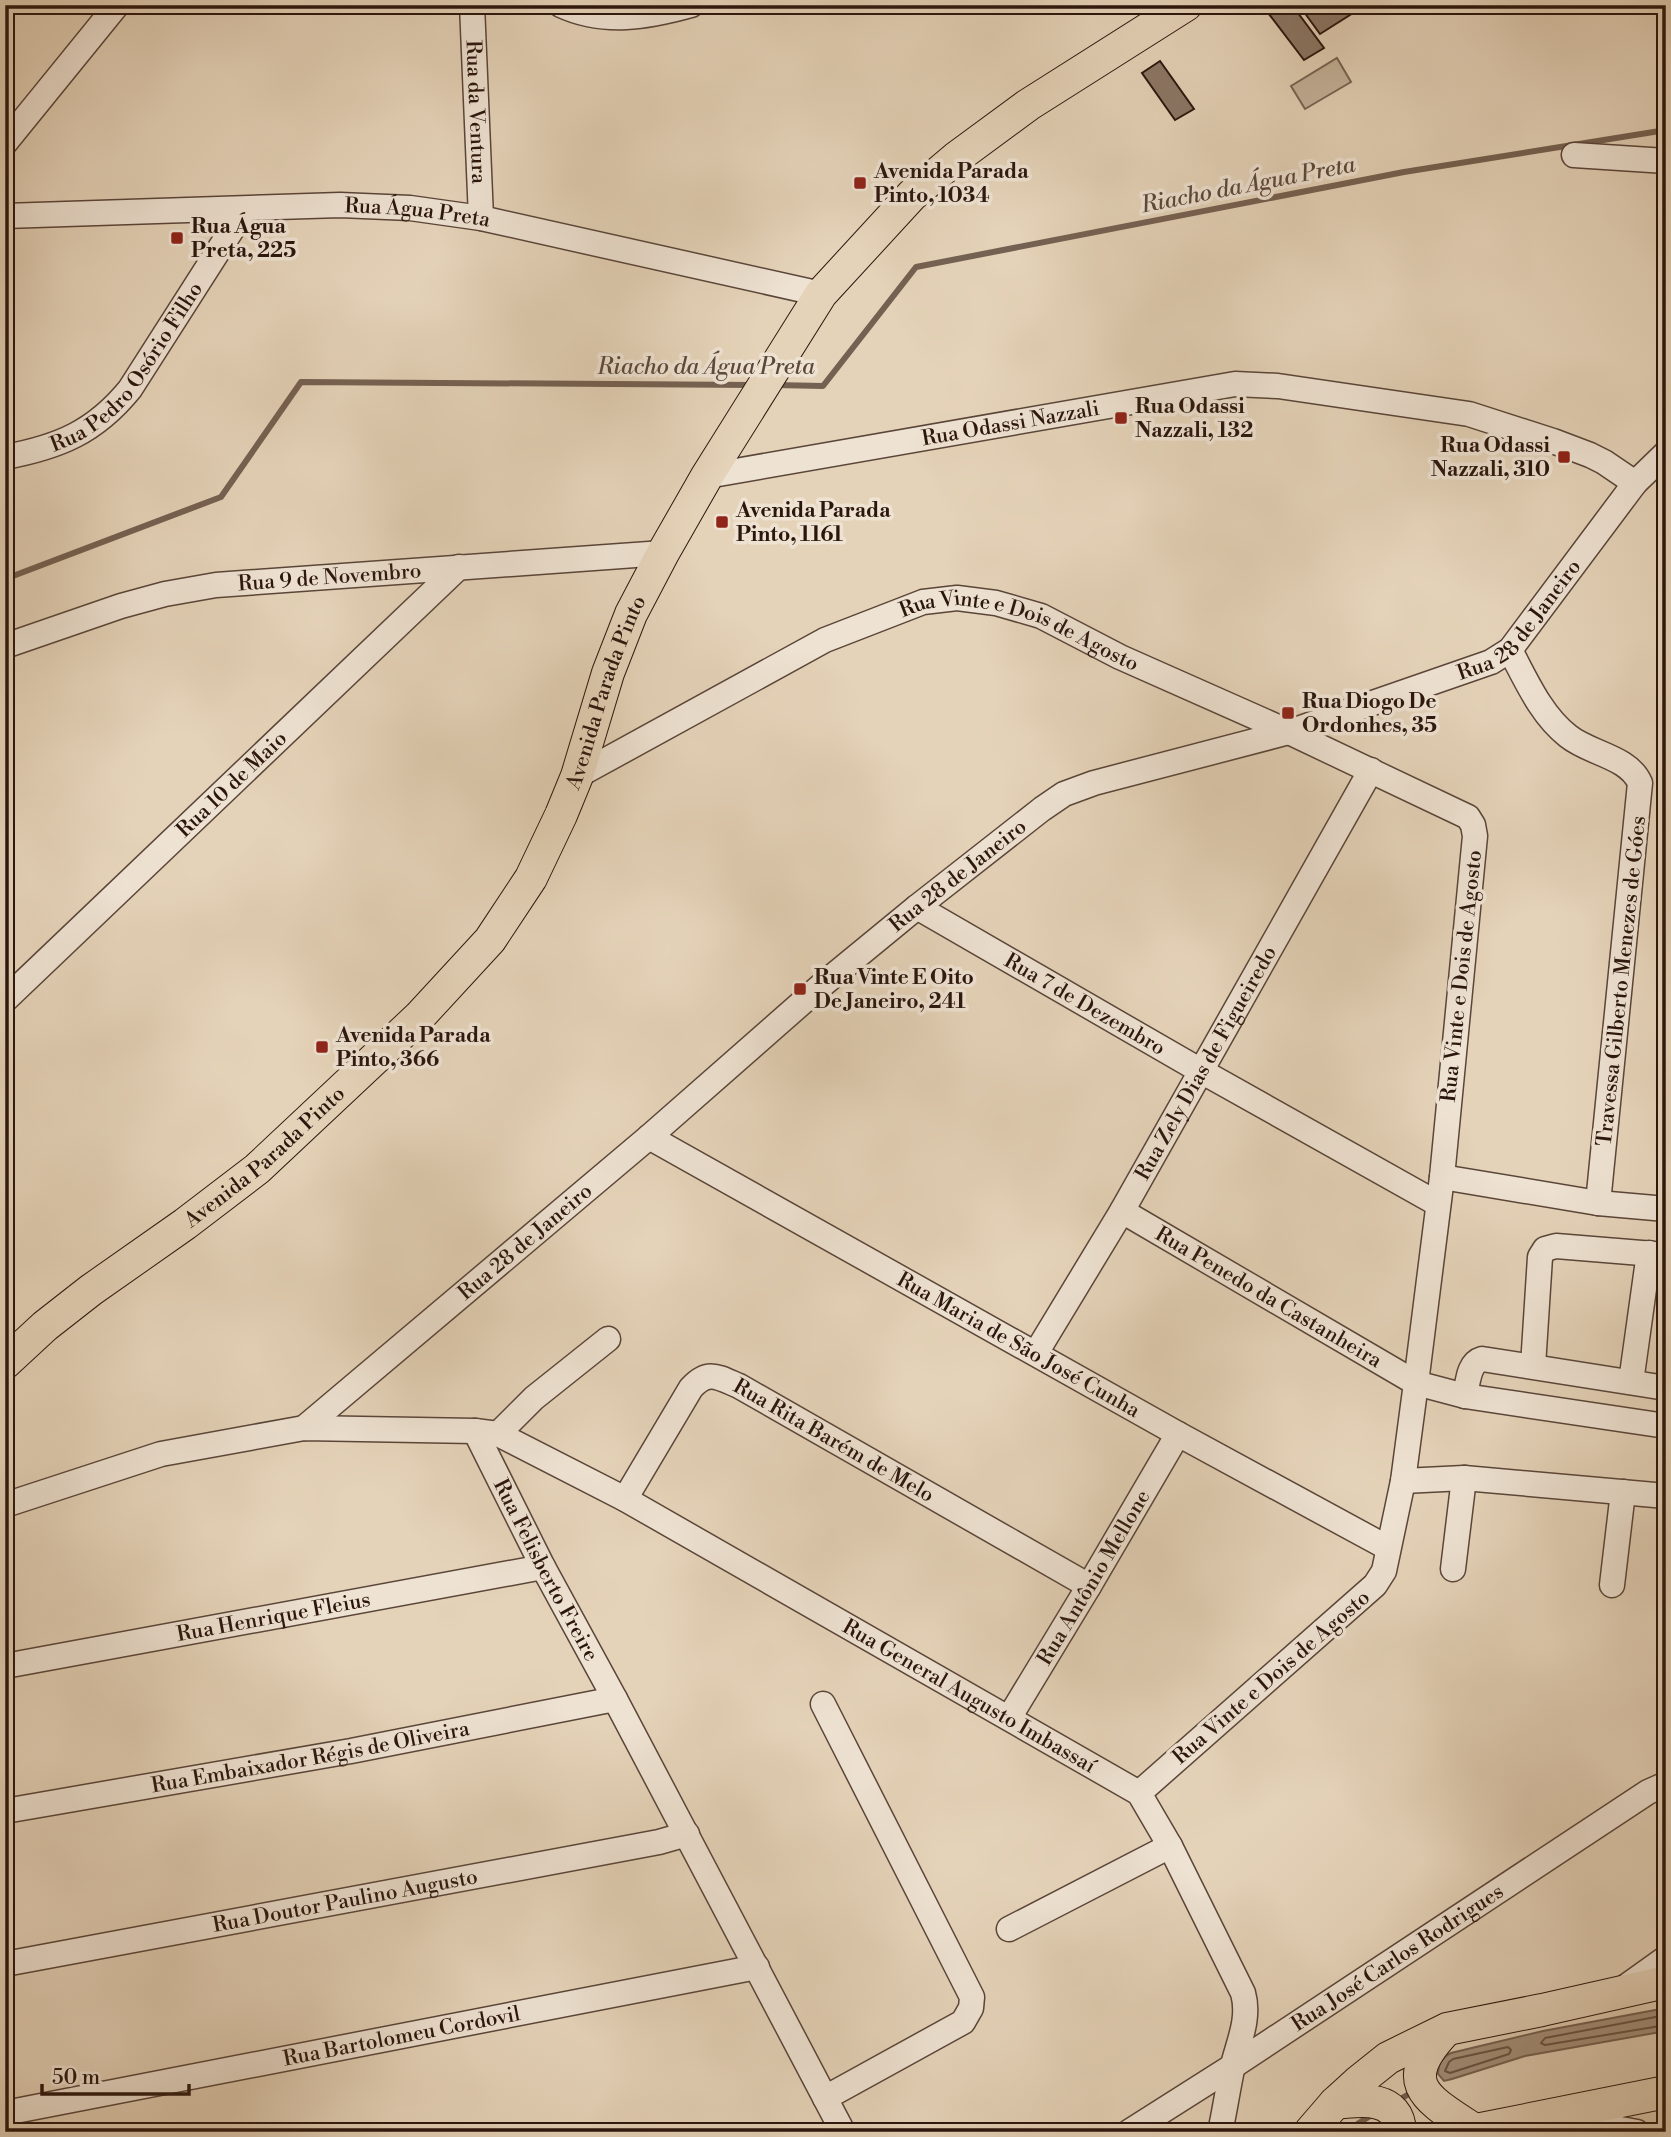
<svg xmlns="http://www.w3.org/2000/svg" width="1671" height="2137" font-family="'Libre Bodoni',serif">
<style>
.green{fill:#c5b39c;stroke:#786455;stroke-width:2}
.water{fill:#a6937f;stroke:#756152;stroke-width:2}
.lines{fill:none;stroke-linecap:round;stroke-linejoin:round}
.shore{stroke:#685446;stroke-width:2}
.stream{stroke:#756152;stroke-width:6}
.building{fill:#8c7867;stroke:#2b160e;stroke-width:2}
.minor-casing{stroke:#5a4539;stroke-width:27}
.major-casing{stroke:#2b160e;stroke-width:34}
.minor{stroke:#eee2d2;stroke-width:24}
.major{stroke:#e5d3b9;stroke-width:32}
.poi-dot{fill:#8f2418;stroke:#eee2d2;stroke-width:2.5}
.labels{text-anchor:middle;stroke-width:7;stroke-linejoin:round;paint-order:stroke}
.street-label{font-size:21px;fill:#2b160e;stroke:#eee2d2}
.poi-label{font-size:21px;font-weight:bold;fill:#2b160e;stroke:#eee2d2;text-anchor:start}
.water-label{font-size:23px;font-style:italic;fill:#5c483b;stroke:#eee2d2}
</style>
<rect width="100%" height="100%" fill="#e5d3b9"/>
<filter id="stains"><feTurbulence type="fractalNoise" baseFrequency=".00286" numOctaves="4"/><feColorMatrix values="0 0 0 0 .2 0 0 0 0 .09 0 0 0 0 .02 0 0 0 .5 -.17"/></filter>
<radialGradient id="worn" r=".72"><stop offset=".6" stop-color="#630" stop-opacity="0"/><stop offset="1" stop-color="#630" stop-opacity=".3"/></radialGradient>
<path class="green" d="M1337 58 1351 82 1305 109 1291 86Z"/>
<path class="water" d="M1666 2008V2031L1525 2056 1452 2079 1444 2081 1438 2074C1438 2064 1442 2057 1451 2053L1543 2031Z"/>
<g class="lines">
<g class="shore">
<path d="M1666 2015 1545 2038 1541 2043 1545 2045 1666 2025"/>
<path d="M1508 2047 1511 2050 1509 2054 1450 2073 1445 2071 1449 2062 1453 2059Z"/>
</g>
<g class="stream">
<path d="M775 385 823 386 916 267 1404 172 1666 130"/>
<path d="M5 579 221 497 301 382 754 385"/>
<path d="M1395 2102 1416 2090"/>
<path d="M1345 2132 1373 2114"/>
</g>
</g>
<g class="building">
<path d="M1262 5H1292L1324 48 1304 60Z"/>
<path d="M1299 5H1346L1353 13 1320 34Z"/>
<path d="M1160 61 1194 109 1175 120 1142 73Z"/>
</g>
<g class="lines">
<g class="minor-casing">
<g id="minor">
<path id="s1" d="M472 5 481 218"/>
<path d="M561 5C604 25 648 17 691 5"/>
<path d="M5 143 117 5"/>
<path d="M1574 155 1666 161"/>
<path id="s2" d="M5 216 340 205 410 208 481 218 821 294"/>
<path id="s3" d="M5 457C59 447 95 432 130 389L245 209"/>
<path id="s4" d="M707 476 1235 384 1278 386 1469 414 1553 441 1590 455 1604 462 1635 483"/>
<path id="s5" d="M5 646 121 606 165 594 216 585 663 553"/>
<path d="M1510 650C1526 680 1541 715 1568 736 1590 754 1628 756 1640 783L1598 1203"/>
<path id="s6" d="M577 776 825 640 923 602 957 598 996 603 1041 616 1120 657 1289 732 1468 817 1473 825 1475 836 1442 1177 1416 1383 1403 1481 1384 1571 1375 1585 1139 1793"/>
<path id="s7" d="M917 907 1201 1071 1438 1204"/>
<path id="s8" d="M5 1000 459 567"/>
<path id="s9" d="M649 1137 1178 1434 1388 1548"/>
<path d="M1442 1177 1598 1203 1666 1209"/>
<path id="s10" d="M1122 1211 1416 1383 1465 1396 1666 1426"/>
<path id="s11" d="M1036 1353 1122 1211 1371 770"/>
<path d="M1533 1366 1540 1257 1545 1249 1556 1246 1666 1255"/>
<path d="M1631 1382 1649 1253"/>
<path d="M1465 1396C1468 1383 1468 1363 1482 1359L1666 1388"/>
<path id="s12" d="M304 1428 649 1137 822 985 917 907 1042 809 1064 794 1094 783 1289 732 1491 662 1510 650 1635 483 1666 453"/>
<path id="s13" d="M475 1431 543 1567 615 1699 843 2132"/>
<path d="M498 1434 534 1398 608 1339"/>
<path d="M1403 1481 1464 1478 1666 1496"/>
<path id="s14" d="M625 1499 691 1388C708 1369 718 1377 739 1386L1089 1586"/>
<path id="s15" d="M5 1505 161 1454 304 1428 475 1431 498 1434 625 1499 1139 1793 1170 1846 1243 1993C1250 2018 1239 2041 1233 2065 1228 2087 1225 2110 1220 2132"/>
<path d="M1453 1569 1464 1478"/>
<path d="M1612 1585 1623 1492"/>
<path id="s16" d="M5 1666 543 1567"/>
<path d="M823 1704 972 1997 971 2008 963 2022 825 2098"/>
<path id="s17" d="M1009 1718 1089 1586 1178 1434"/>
<path id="s18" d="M5 1811 351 1751 615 1699"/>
<path d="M1009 1929 1170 1846"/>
<path id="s19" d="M5 1964 659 1842 687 1834"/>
<path d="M1624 1988 1666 1958"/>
<path id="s20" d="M5 2113 757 1967"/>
<path d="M1561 2118 1637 2132"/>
<path id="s21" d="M1129 2132 1233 2066 1648 1792 1666 1784"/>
</g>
</g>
<g class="major-casing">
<g id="major">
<path id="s22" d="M5 1363 45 1326 91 1290 185 1224 257 1169 419 1017 490 940 531 878 561 815 577 776 608 673 631 614 663 553 707 476 821 294 912 195 956 158 1028 105 1186 5"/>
<path d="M1446 2030C1396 2083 1425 2098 1473 2129"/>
<path d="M1335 2103C1361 2100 1399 2095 1400 2132"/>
<path d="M1310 2132 1335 2103 1358 2082 1388 2058 1447 2029 1542 2010 1666 1982"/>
<path d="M1466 2132 1666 2092"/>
</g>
</g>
<use href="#minor" class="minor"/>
<use href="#major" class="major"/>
</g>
<g class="poi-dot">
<rect x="853" y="176" width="14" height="14" rx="3.5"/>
<rect x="170" y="231" width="14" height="14" rx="3.5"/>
<rect x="1114" y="411" width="14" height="14" rx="3.5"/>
<rect x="1557" y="450" width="14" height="14" rx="3.5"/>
<rect x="715" y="515" width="14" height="14" rx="3.5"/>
<rect x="1281" y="706" width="14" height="14" rx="3.5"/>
<rect x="793" y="982" width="14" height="14" rx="3.5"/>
<rect x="315" y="1040" width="14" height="14" rx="3.5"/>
</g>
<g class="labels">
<g class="street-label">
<text dy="7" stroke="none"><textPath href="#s1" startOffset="107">Rua da Ventura</textPath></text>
<text dy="7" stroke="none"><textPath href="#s2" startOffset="413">Rua Água Preta</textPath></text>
<text dy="7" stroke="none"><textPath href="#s3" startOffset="159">Rua Pedro Osório Filho</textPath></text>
<text dy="7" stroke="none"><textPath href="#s4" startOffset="308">Rua Odassi Nazzali</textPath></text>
<text dy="7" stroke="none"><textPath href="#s5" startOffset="334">Rua 9 de Novembro</textPath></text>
<text dy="7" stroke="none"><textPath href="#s12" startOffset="1486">Rua 28 de Janeiro</textPath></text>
<text dy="7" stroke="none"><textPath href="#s6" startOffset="490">Rua Vinte e Dois de Agosto</textPath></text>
<text dy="7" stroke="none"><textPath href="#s22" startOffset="920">Avenida Parada Pinto</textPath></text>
<text dy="7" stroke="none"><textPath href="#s8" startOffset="313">Rua 10 de Maio</textPath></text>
<text dy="7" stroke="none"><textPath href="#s12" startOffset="856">Rua 28 de Janeiro</textPath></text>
<text transform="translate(1461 976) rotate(-84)" y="7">Rua Vinte e Dois de Agosto</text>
<text transform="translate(1621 981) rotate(-84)" y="7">Travessa Gilberto Menezes de Góes</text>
<text dy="7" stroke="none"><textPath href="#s7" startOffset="194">Rua 7 de Dezembro</textPath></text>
<text dy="7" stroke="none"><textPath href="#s11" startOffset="336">Rua Zely Dias de Figueiredo</textPath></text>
<text dy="7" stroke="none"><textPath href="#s22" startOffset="332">Avenida Parada Pinto</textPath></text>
<text dy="7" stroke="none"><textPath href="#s12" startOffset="289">Rua 28 de Janeiro</textPath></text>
<text dy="7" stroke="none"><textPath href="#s10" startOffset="170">Rua Penedo da Castanheira</textPath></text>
<text dy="7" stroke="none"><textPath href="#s9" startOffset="424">Rua Maria de São José Cunha</textPath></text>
<text dy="7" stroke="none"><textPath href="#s14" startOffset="292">Rua Rita Barém de Melo</textPath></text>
<text dy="7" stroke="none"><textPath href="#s13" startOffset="156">Rua Felisberto Freire</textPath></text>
<text dy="7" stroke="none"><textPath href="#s17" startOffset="164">Rua Antônio Mellone</textPath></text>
<text dy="7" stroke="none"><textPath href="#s16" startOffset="273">Rua Henrique Fleius</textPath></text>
<text transform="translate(1271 1677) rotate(-41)" y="7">Rua Vinte e Dois de Agosto</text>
<text dy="7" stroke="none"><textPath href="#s15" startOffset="1043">Rua General Augusto Imbassaí</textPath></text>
<text dy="7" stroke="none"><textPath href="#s18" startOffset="310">Rua Embaixador Régis de Oliveira</textPath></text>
<text dy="7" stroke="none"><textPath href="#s19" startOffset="346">Rua Doutor Paulino Augusto</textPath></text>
<text dy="7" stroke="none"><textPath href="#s21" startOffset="320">Rua José Carlos Rodrigues</textPath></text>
<text dy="7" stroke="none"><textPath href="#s20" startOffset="404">Rua Bartolomeu Cordovil</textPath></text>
</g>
<g class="poi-label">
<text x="874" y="178">Avenida Parada<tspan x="874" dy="24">Pinto, 1034</tspan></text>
<text x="191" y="233">Rua Água<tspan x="191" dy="24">Preta, 225</tspan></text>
<text x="1135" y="413">Rua Odassi<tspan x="1135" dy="24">Nazzali, 132</tspan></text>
<text x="1550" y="452" text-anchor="end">Rua Odassi<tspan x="1550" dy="24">Nazzali, 310</tspan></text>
<text x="736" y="517">Avenida Parada<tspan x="736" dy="24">Pinto, 1161</tspan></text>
<text x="1302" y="708">Rua Diogo De<tspan x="1302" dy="24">Ordonhes, 35</tspan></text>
<text x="814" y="984">Rua Vinte E Oito<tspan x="814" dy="24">De Janeiro, 241</tspan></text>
<text x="336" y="1042">Avenida Parada<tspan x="336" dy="24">Pinto, 366</tspan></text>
</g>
<g class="water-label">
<text transform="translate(1248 184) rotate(-11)" y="8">Riacho da Água Preta</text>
<text x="706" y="374">Riacho da Água Preta</text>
</g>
</g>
<rect width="1671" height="2137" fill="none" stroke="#e5d3b9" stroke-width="28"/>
<rect x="7" y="7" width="1657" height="2123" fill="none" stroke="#2b160e" stroke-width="3.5"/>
<rect x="14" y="14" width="1643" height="2109" fill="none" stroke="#2b160e" stroke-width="2"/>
<path d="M42 2084v10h147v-10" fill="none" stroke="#2b160e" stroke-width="3.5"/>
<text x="52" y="2084" font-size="21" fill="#2b160e" stroke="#eee2d2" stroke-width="5" paint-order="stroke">50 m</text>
<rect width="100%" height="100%" filter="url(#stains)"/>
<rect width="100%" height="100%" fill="url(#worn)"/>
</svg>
